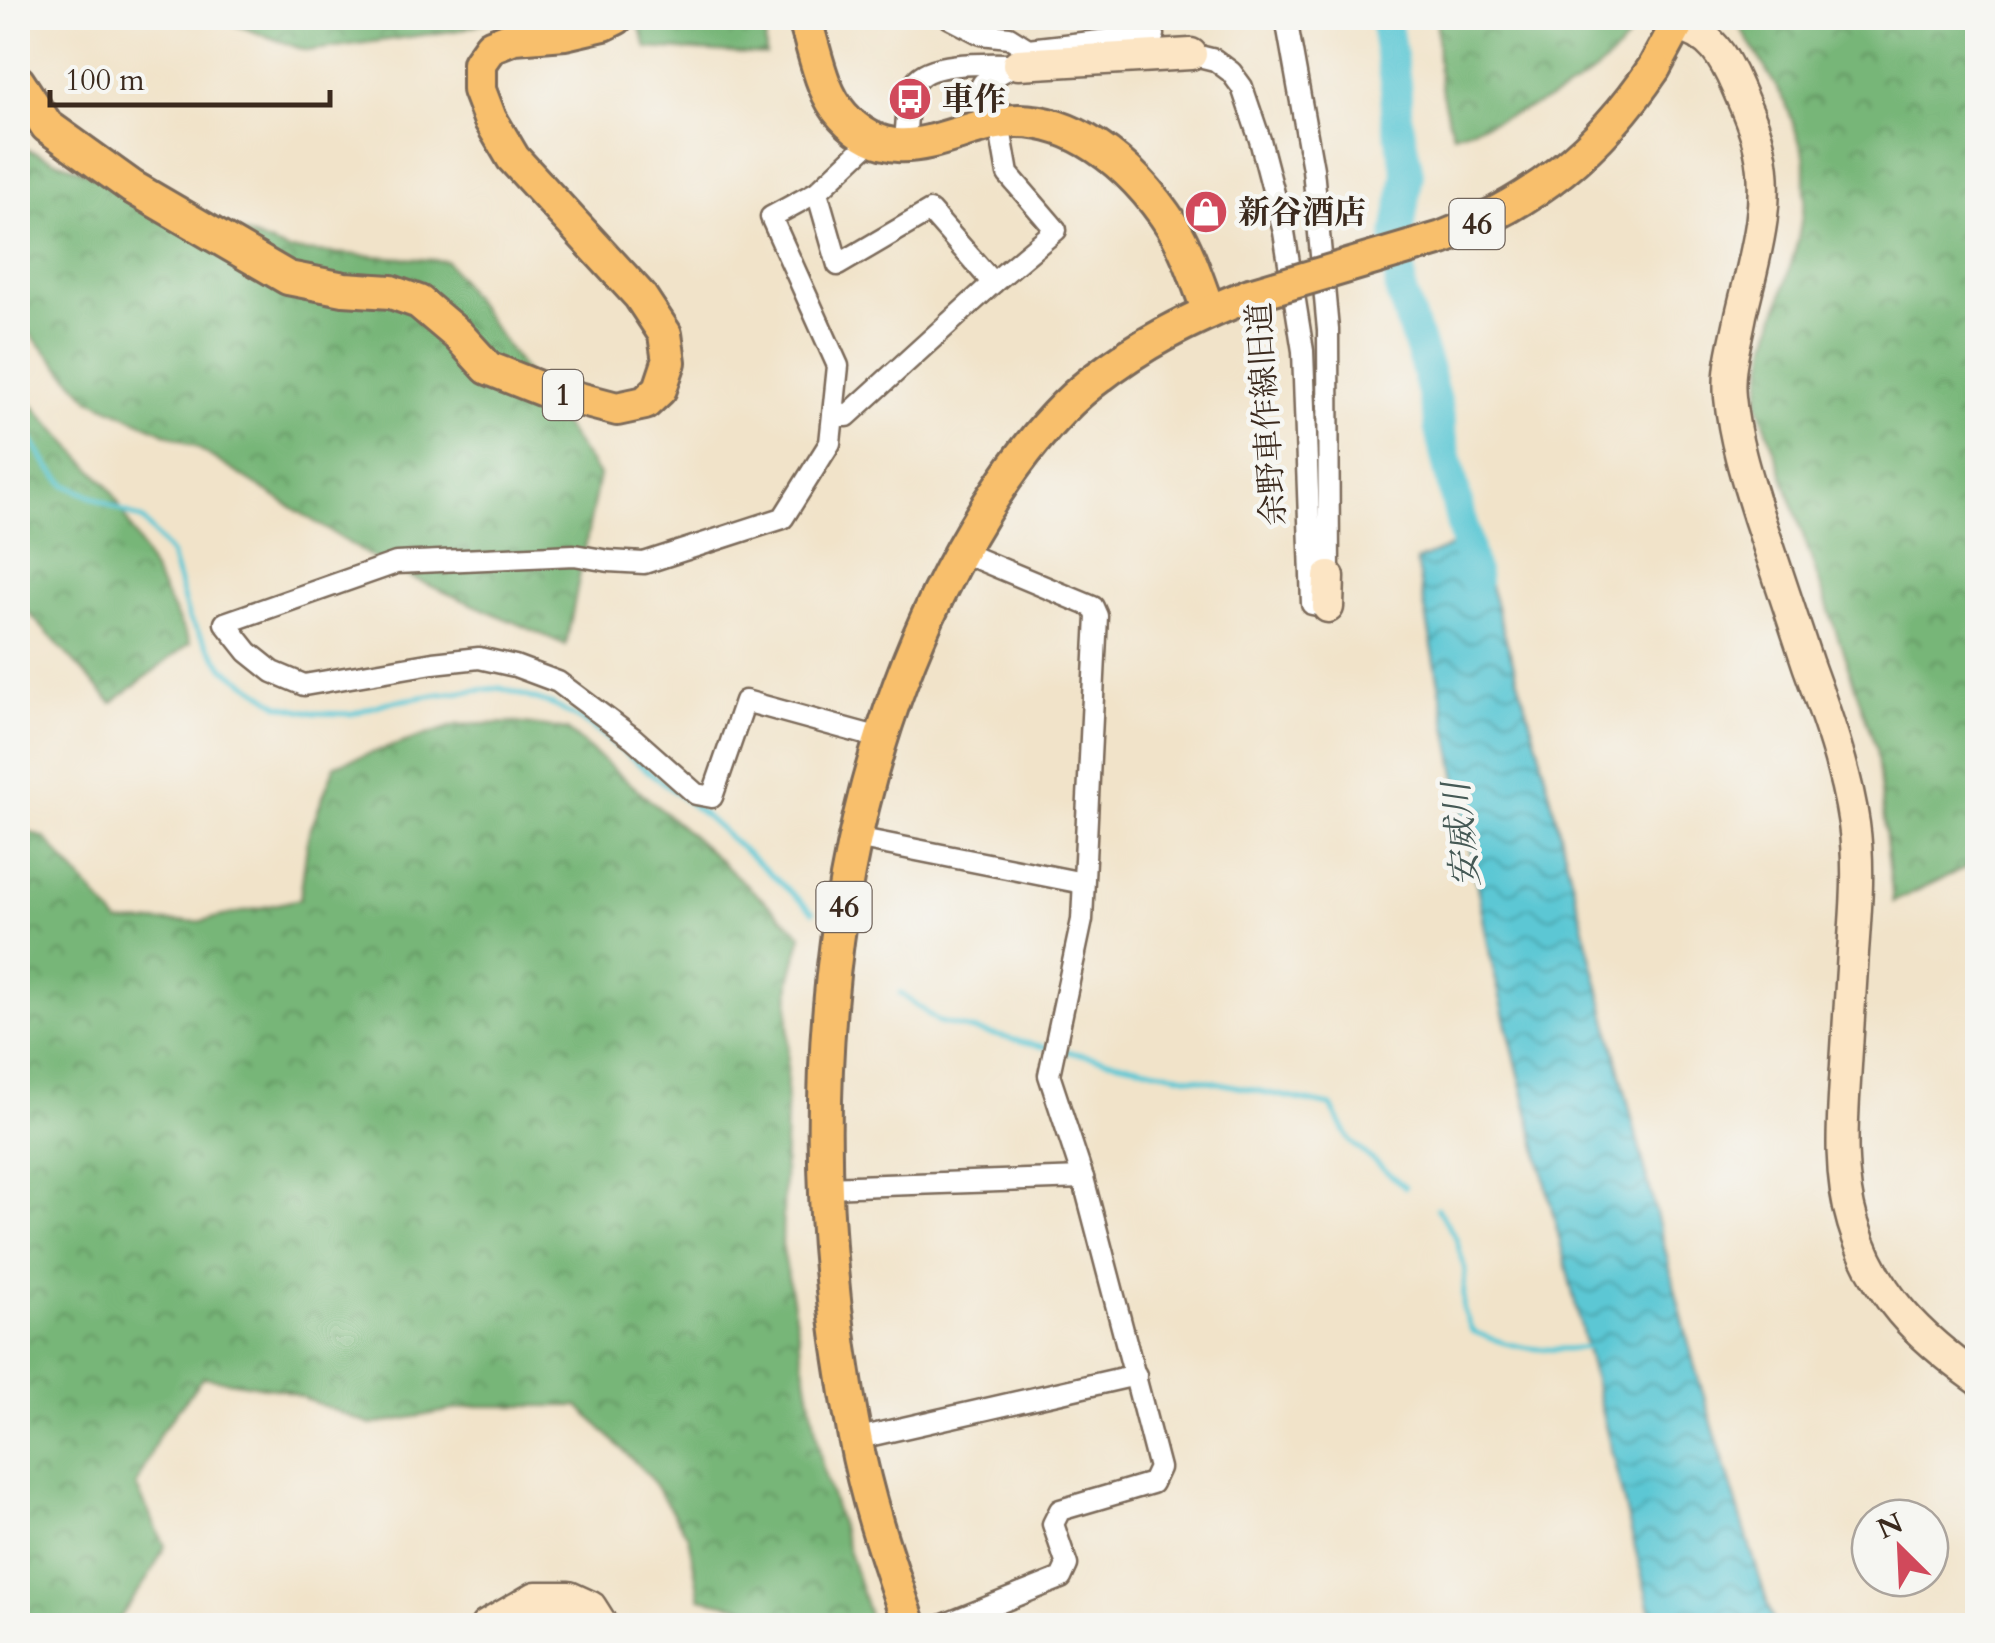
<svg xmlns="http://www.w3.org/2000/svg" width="1995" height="1643" font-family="Cardo,'Noto Serif JP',serif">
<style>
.forest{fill:url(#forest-crowns);stroke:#59704b;stroke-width:2.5}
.water{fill:url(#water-waves);stroke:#4b7879;stroke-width:2.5}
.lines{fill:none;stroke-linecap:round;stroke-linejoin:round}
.stream{stroke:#5bc7d4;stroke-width:5}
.river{stroke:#5bc7d4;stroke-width:32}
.street-casing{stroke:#7b6b5a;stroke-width:25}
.secondary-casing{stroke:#7b6b5a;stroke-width:35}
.primary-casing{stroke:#7b6b5a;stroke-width:38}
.street{stroke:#fff;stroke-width:20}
.secondary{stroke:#fce5c4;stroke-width:30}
.primary{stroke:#f8bf6c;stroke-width:32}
.primary-bridge-casing{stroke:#7b6b5a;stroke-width:38;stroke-linecap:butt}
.primary-bridge{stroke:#f8bf6c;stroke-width:32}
.labels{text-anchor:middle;stroke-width:9;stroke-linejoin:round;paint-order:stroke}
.shield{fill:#f6f6f2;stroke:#73675e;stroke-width:2.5}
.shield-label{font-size:30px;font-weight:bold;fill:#3b2a1e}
.poi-label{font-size:32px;font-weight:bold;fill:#3b2a1e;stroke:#f6f6f2;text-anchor:start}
.street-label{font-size:32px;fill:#3b2a1e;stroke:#f6f6f2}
.water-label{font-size:35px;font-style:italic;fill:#455955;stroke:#f6f6f2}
</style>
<defs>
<pattern id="forest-crowns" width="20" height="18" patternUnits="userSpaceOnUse" patternTransform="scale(2.5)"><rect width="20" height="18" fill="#77b678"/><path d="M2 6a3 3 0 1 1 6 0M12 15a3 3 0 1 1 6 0" fill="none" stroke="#639462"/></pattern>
<pattern id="water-waves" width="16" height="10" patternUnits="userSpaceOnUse" patternTransform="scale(2.5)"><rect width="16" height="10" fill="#5bc7d4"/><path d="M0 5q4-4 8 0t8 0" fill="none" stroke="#4ca2ab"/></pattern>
</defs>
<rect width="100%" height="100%" fill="#f6f6f2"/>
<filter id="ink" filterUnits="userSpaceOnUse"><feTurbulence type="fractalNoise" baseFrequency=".01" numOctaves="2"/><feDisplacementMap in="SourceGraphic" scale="20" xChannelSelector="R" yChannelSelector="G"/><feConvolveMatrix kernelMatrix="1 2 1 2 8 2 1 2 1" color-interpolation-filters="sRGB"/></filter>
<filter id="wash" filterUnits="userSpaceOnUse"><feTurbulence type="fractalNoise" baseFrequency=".0048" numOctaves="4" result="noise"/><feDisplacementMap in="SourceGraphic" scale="40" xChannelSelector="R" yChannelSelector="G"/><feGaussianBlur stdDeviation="2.25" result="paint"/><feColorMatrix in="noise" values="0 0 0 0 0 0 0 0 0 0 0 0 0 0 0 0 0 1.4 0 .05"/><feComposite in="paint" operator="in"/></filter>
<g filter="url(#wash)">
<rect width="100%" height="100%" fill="#f1e3c9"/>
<g class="forest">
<path d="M217 18H497L459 30 307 51Z"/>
<path d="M636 18H765L766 55 647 48Z"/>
<path d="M1437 18H1642C1602 88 1526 112 1453 134 1438 90 1437 63 1437 18Z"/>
<path d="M1735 18H1977V862L1893 902 1876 748 1758 403 1768 342 1798 240 1805 197V158L1786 103Z"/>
<path d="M18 146 287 250 446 261 599 475 566 645 387 567 194 446 90 399 18 321Z"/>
<path d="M18 389 112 491 190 643 112 703 18 601Z"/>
<path d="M516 723 567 730 691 835 802 935 790 980 782 1244 823 1470 872 1625H804L785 1616 700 1598 688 1536 649 1476 579 1406H475L371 1425 284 1390 203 1377 160 1433 136 1486 165 1546 149 1576 115 1625H18V828L45 838 119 923 201 921 300 899 308 836 335 765 457 725Z"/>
</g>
<path class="water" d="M1475 536 1539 750 1694 1364 1774 1625H1654L1491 960 1416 561Z"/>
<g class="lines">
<g class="stream">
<path d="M18 420 49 467 66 485 143 520 171 555 189 619 224 668 279 705 315 713 351 714 385 703 441 694 500 688 553 705 589 725 703 814 813 912"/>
<path d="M900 993 939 1022 1049 1048"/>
<path d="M1060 1050 1331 1106 1351 1142 1405 1187"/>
<path d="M1437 1208 1456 1238 1465 1270 1463 1308 1472 1331C1516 1350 1542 1352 1589 1347"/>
</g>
<path class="river" d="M1385 18 1396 88V115L1408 173 1397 241 1401 292 1427 370 1440 421 1439 426 1475 581"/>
</g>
</g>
<g filter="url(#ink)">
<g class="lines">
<g class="street-casing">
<g id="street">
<path d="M950 18 981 34 1009 37 1028 49 1154 35"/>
<path d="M1286 18 1313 169 1328 330 1329 577"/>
<path d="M1191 54 1215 60 1231 72 1242 87 1260 140 1284 232 1303 351 1312 604 1328 607"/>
<path d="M993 124 980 103 977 93 983 83 1011 67"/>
<path d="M873 139 817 192 771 217 838 366 830 443 783 518 644 563 609 561 574 555 396 563 225 623 248 652 273 672 304 685 433 663 479 658 515 666 558 682 633 738 696 794 712 797 745 701 880 738"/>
<path d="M904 145C908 125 905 99 916 81 930 60 994 64 1018 64"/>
<path d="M817 192 838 265 930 211 993 283"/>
<path d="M833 416H847L993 283 1056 230 1008 174 999 123"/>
<path d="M856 838 1083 883"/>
<path d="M825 1187 1083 1178"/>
<path d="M855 1439 1136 1375"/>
<path d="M941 1626 1061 1578 1067 1565 1053 1524 1060 1510 1152 1483 1159 1468 1083 1178 1049 1075 1082 920 1097 616 1093 607 959 551"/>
</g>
</g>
<g class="secondary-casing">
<g id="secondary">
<path d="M1677 26C1711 33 1724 57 1737 87 1746 108 1756 129 1760 151 1772 205 1753 263 1741 315 1736 342 1727 369 1730 397 1734 440 1747 480 1760 521 1776 569 1792 617 1808 665 1827 717 1846 769 1854 824 1860 867 1856 910 1853 952 1850 995 1848 1038 1845 1081 1842 1128 1839 1177 1853 1223 1874 1294 1919 1337 1978 1379"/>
<path d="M1018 64 1191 54"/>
<path d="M1328 607 1329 577"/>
<path d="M486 1626 536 1597H569L591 1607 603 1626"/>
</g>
</g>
<g class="primary-casing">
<g id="primary">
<path d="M804 18C815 49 820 91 843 116 891 169 938 136 992 124 1068 107 1135 168 1173 227 1189 253 1198 283 1209 312"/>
<path d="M1654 68 1681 18"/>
<path d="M18 82 47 126 132 187 288 278 344 289 391 292 419 302 458 335 488 368 541 389 617 409 645 403 660 389 669 362 665 334 640 296 513 158 490 119 479 90V63L491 46 514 37 565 33 604 24 616 18"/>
<path d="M910 1626C889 1564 867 1502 855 1437 801 1162 814 851 938 595 973 523 1029 432 1092 382 1143 342 1190 319 1250 295"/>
</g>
</g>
<use href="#street" class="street"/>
<use href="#secondary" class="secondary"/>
<use href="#primary" class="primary"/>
<g class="primary-bridge-casing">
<path id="primary-bridge" d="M1250 295 1442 238C1534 202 1599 150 1654 68"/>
</g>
<use href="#primary-bridge" class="primary-bridge"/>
</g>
</g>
<defs>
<g id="bus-disc" transform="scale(2.25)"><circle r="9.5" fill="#d1495b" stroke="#f6f6f2"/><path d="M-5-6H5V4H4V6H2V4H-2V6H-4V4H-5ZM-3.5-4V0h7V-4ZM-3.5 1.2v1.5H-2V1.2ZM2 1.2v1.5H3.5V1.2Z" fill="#fff"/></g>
<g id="shop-disc" transform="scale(2.25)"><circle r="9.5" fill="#d1495b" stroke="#f6f6f2"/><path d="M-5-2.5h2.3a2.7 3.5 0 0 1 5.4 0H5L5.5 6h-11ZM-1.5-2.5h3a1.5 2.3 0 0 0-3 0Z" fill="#fff"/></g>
</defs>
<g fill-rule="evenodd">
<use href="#bus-disc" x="910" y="99"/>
<use href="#shop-disc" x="1206" y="212"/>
</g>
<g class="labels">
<g class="shield">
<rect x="1449.5" y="199" width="55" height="50" rx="8"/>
<rect x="543" y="370" width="40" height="50" rx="8"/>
<rect x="816.5" y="882" width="55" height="50" rx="8"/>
</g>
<g class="shield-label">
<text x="1477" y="234">46</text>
<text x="563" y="405">1</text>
<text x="844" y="917">46</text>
</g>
<g class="poi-label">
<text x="942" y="110">車作</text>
<text x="1238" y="223">新谷酒店</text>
</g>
<g class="street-label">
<text transform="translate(1266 414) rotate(-94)" y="11">余野車作線旧道</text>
</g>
<g class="water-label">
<text transform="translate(1461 835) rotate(-96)" y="12">安威川</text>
</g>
</g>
<rect width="1995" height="1643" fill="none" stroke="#f6f6f2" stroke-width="60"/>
<g transform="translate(1900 1548) rotate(336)"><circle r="48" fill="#f6f6f2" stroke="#aba49d" stroke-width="2.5"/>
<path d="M0-8L18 38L0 25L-18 38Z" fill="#d1495b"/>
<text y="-15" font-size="28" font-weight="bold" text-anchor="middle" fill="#3b2a1e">N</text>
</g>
<path d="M50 90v15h280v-15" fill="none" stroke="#3b2a1e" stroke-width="5"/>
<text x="65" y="90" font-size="30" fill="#3b2a1e" stroke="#f6f6f2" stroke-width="8" paint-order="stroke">100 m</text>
</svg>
